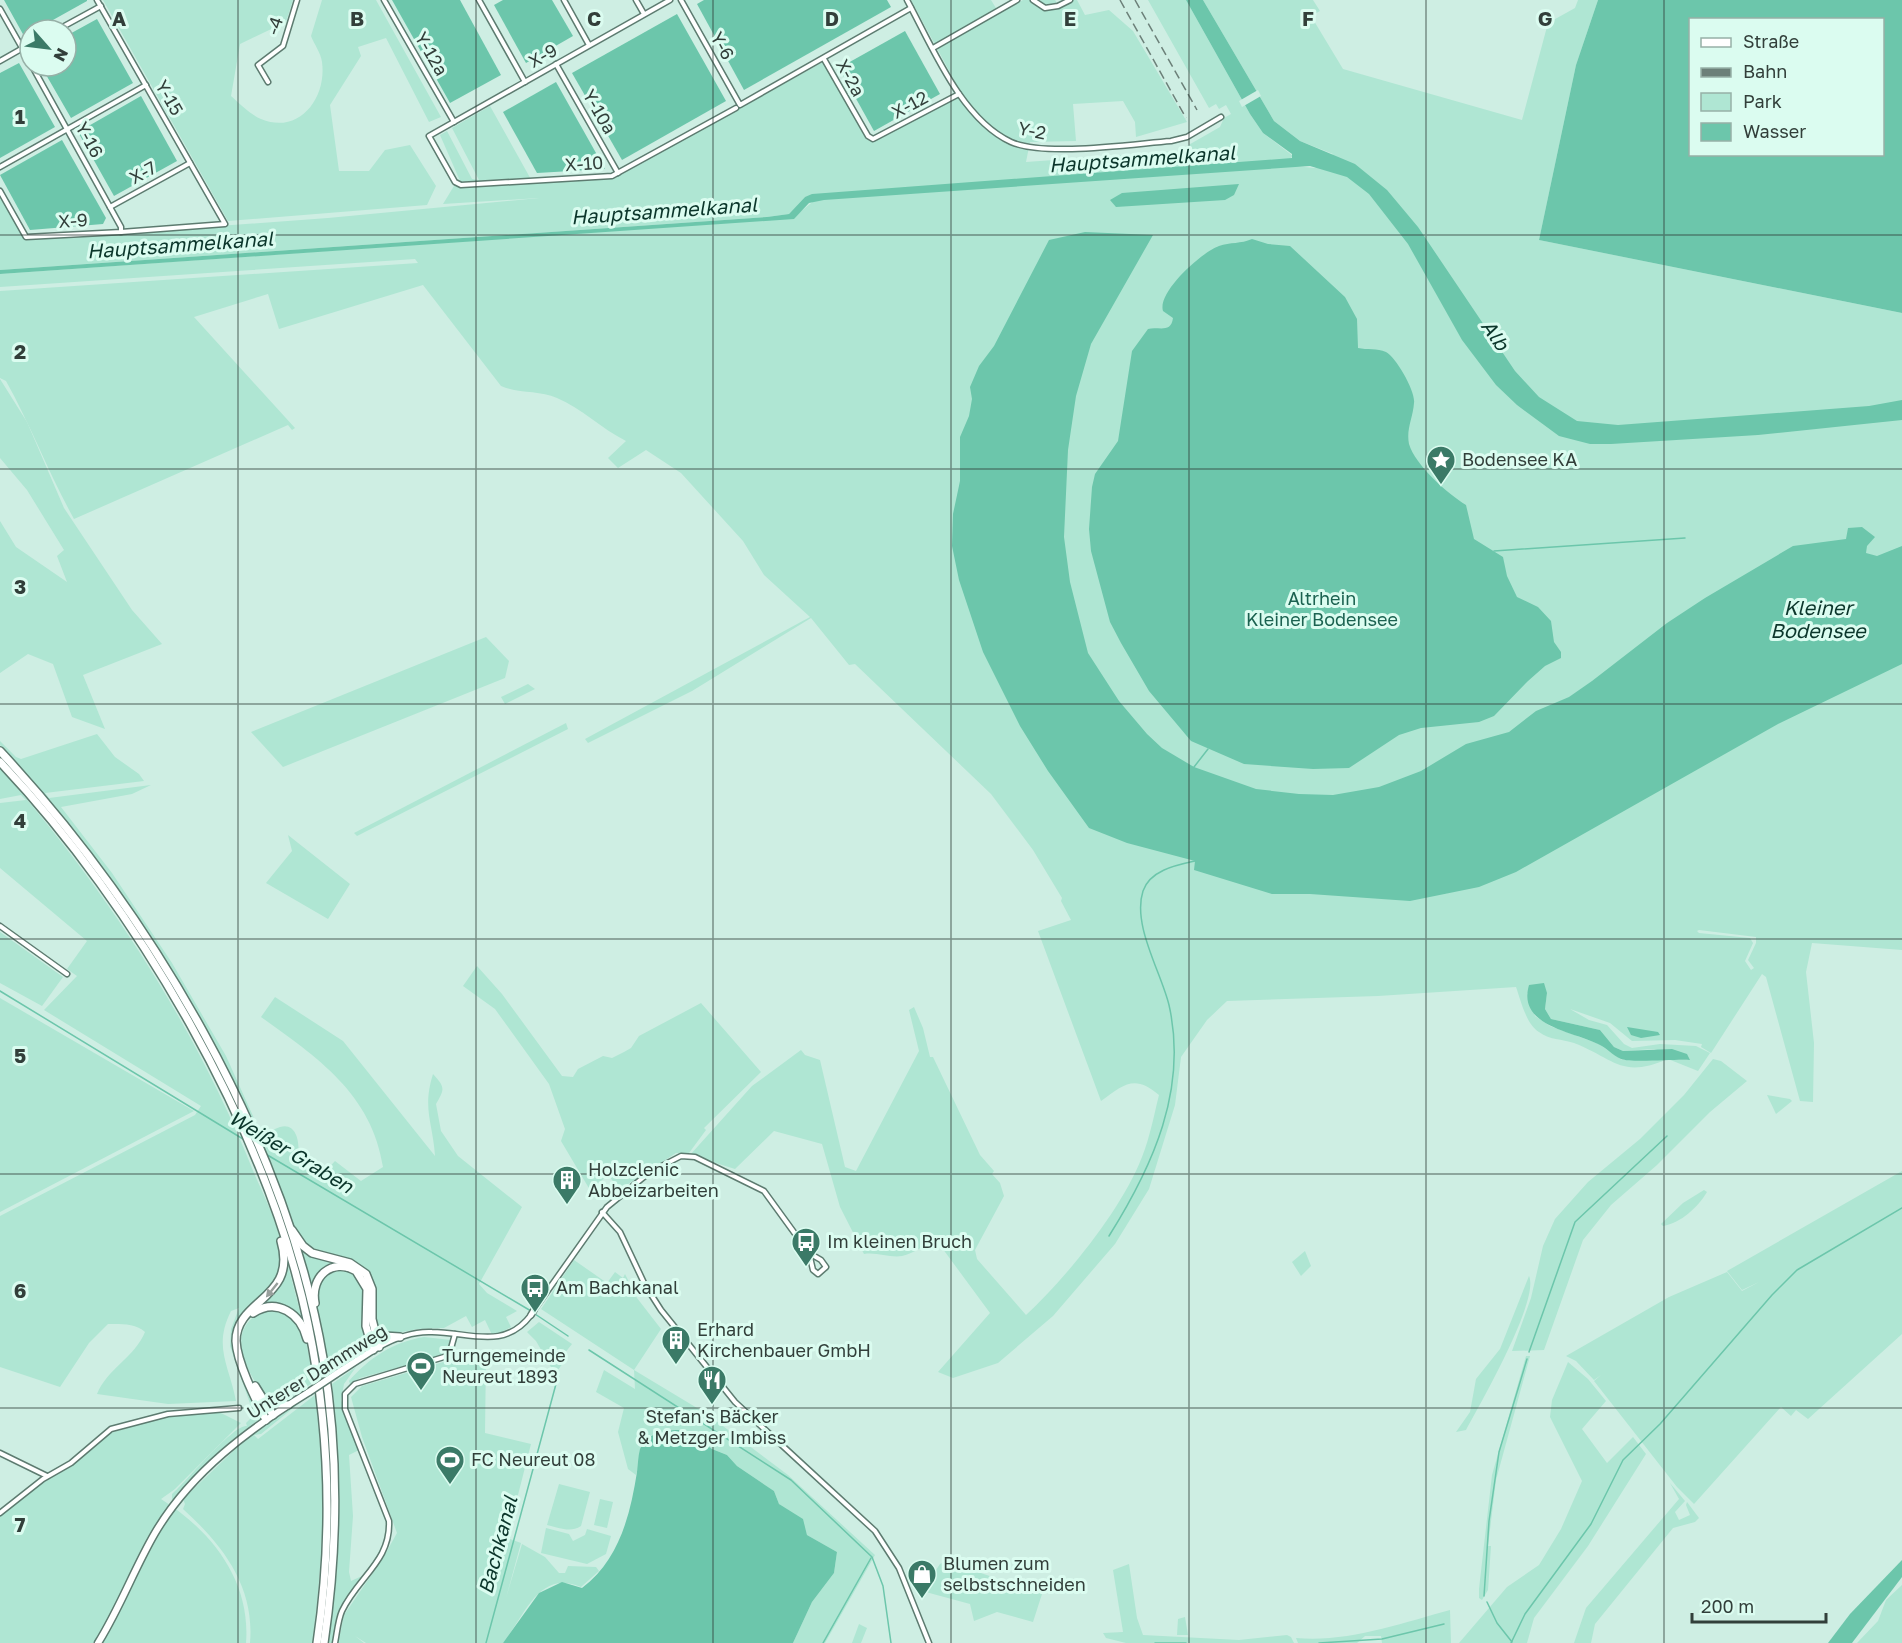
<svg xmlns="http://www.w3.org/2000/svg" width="1902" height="1643" font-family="'Golos Text',sans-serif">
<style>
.green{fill:#afe6d3;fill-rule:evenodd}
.water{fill:#6cc6ab;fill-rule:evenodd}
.pier{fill:#ceeee3}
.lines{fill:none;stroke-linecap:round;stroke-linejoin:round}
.stream{stroke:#6cc6ab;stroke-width:1.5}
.minor-casing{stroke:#5d7b70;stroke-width:7}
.tertiary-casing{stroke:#5d7b70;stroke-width:8}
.secondary-casing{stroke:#5d7b70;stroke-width:9}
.trunk-casing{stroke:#5d7b70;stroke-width:10}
.minor{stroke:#fff;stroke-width:4}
.tertiary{stroke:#fff;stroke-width:5}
.secondary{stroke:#fff;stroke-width:6}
.trunk{stroke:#fff;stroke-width:7}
.rail{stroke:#6c8079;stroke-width:1.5;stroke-dasharray:9 4.5;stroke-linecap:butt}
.secondary-bridge-casing{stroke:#5d7b70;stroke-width:9;stroke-linecap:butt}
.secondary-bridge{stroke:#fff;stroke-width:6}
.oneway{fill:#989f9c}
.grid{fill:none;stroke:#323f3a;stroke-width:1.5;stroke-opacity:0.55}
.labels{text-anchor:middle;stroke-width:6;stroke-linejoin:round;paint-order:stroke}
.street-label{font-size:18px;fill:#323f3a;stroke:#dbfcf0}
.poi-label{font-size:18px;fill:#323f3a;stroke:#dbfcf0;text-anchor:start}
.park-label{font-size:18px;fill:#1b6250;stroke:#dbfcf0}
.water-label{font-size:20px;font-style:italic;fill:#0b362b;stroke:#dbfcf0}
.grid-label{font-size:20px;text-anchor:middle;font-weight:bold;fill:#323f3a;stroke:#dbfcf0;stroke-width:6;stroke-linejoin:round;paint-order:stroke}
</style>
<rect width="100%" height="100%" fill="#ceeee3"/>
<g class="green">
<path d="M103 0H293L286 22 240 44 231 96C239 103 251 115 261 119 299 135 327 98 322 62 321 53 314 44 311 36L322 0H376L441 117 429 122 386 38 358 47 361 56 330 105 339 171H369L385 150 410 145 436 186 427 205 228 221Z"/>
<path d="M911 0H991L999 13 1023 0H1055L1057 3 1061 0H1077L1085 15 1109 10 1133 31 1187 122 1136 137 1135 122 1123 101 1073 104 1076 141 1030 142 1026 162 1178 151 1220 127 1224 118 1231 114 1226 105 1219 109 1216 104 1209 108 1148 0H1186L1250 114 1263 133 1293 156 1289 160 805 197 789 214 767 217 0 270V196L26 240 328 218 539 198 443 204 454 186 461 183 440 135 447 131 472 179 479 180 452 128 490 106 533 183 613 179 823 62 870 141 961 93Z"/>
<path d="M1203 0H1313L1320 11 1311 16 1343 69 1522 120 1548 23 1575 8 1578 0H1598L1576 65 1539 240 1902 313V950L1812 943 1806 972 1814 1043 1813 1102 1800 1101 1766 977 1762 974 1711 1053 1701 1047 1702 1044 1675 1040 1632 1041 1610 1023 1570 1009 1589 1020 1607 1025 1624 1044 1632 1048 1660 1044 1696 1046 1710 1053 1698 1071 1668 1059C1621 1079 1615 1059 1574 1043 1562 1039 1549 1040 1539 1032 1526 1024 1521 1001 1516 987L1378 996 1227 1001 1207 1020 1181 1057 1175 1105 1149 1189 1115 1244 1053 1316 998 1363 953 1378 938 1372 990 1313 937 1241C925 1243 914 1254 902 1256 890 1258 877 1252 864 1254L840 1207 822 1144 774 1131 735 1169 690 1155 752 1086 801 1050 805 1055 820 1060 845 1167 856 1171 919 1051 909 1010 914 1007 923 1028 930 1057H933L980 1155 994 1171 992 1174 1000 1183 1004 1196 975 1250 977 1259 1026 1315C1067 1277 1122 1209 1142 1157 1150 1137 1154 1115 1159 1095 1135 1074 1124 1084 1101 1101L1038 931 1071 920 1061 901 1062 898 1033 850 991 794 855 664 849 665 811 618 692 691 588 743 585 739 810 617 764 575 743 541 681 473 646 450 618 468 608 458 626 441C602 429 581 408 557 398 539 390 519 394 501 386L423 285 279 329 268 294 194 317 295 428 292 430 288 425 74 519C49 474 31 426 6 381L0 378V291L418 263 415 259 0 287V274L793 218 816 199 1294 166 1315 168 1333 154 1300 141 1274 121ZM1699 930 1756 937V943L1748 960 1754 968 1751 970 1745 961 1753 943 1750 938 1699 933 1697 931ZM1527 993H1547L1545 1009 1551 1019 1600 1030 1614 1047 1623 1051 1654 1049 1690 1060H1622L1599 1044 1550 1026 1535 1016Z"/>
<path d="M0 379 27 422 64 508 132 610 162 644 83 675 105 729 72 717 53 664 28 654 0 673V521L16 547 67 582 57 556 64 550 27 490 0 458Z"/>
<path d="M486 637 509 661 505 678 283 767 251 732Z"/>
<path d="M528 684 535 689 505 704 501 697Z"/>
<path d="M566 723 568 729 357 836 354 833Z"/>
<path d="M97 734 115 757 139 774 144 781 45 793 49 798 151 785 132 794 61 807 112 873 172 963 226 1056 262 1136C268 1133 274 1129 280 1127 297 1122 300 1144 298 1155L323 1174 335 1161 361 1181 383 1167C372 1094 317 1057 261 1017L275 997 343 1041 435 1156C433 1123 422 1109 433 1074 445 1087 445 1089 436 1104L441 1131 458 1156 522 1207 479 1284 487 1293 517 1311 506 1317 511 1327 493 1337 485 1320 472 1327 466 1316 444 1328 418 1329 386 1335 376 1328 367 1273 307 1247 295 1230 261 1142 207 1033 162 955 90 851 0 745V741L16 757 21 759Z"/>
<path d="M0 756C104 870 187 997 250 1138L156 962Z"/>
<path d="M0 768C107 890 195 1025 254 1173 263 1194 283 1233 282 1255 280 1288 264 1288 248 1311 243 1318 239 1328 235 1335L260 1411 259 1419 219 1451 172 1500V1494C185 1483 234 1423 247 1426L246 1423 254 1415 230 1346 231 1329 239 1308 231 1311C213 1347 229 1365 236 1401L168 1404 97 1394C107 1369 135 1357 145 1332 136 1323 119 1324 108 1324L89 1343 60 1387 0 1367V1216L195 1115 201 1106 44 1010 77 976 67 969 87 941 0 868V803L26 800 21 795 0 799Z"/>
<path d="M288 835 350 884 328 919 266 883 292 851Z"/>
<path d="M0 932 63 977 42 1006 0 983Z"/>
<path d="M477 966 502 994 562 1076 573 1077 578 1069 603 1056 612 1058 624 1052 631 1048 639 1036 701 1003 761 1072 704 1128 706 1130 689 1153H676L619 1190 603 1167 612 1161 602 1167 607 1176 590 1190 561 1141 565 1129 549 1084 495 1009 463 986Z"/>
<path d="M0 998 194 1111 0 1212Z"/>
<path d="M1713 1059 1721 1061 1747 1081 1710 1112 1657 1165 1611 1205 1583 1240 1544 1350 1512 1351 1531 1298 1543 1246 1555 1219 1588 1182 1640 1139 1684 1095Z"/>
<path d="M1767 1095 1790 1099 1792 1101 1776 1114Z"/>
<path d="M252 1147C262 1155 271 1190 277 1204 320 1314 335 1431 332 1548 331 1580 325 1612 321 1643H319C335 1541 336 1435 313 1334 308 1313 300 1293 293 1273 280 1231 266 1189 252 1147Z"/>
<path d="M1902 1171V1334L1808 1419 1796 1410 1791 1416 1781 1407 1694 1504 1677 1487 1594 1381 1601 1375 1594 1380 1576 1361 1566 1356 1669 1297 1727 1272 1742 1291 1759 1282 1742 1290 1727 1271Z"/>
<path d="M1704 1190 1707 1192C1698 1207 1681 1223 1663 1226L1661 1224 1683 1203Z"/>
<path d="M299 1246 316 1258 350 1265 363 1273 370 1292V1315L374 1342C363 1318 381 1267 342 1264 325 1263 318 1275 311 1287Z"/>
<path d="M1305 1251 1311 1266 1301 1276 1292 1262Z"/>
<path d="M286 1258 303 1323 294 1312 259 1307 268 1298Z"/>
<path d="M574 1260 607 1283 615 1272 623 1278 625 1274 637 1298 661 1329 634 1370 707 1414 788 1475 875 1555 825 1643H793L812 1602 834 1573 837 1552 807 1535 805 1528 779 1504 774 1491 737 1466 727 1455 712 1449 689 1433 668 1430 655 1433 646 1440 636 1475 628 1469 618 1432 624 1408 596 1392 604 1370 635 1389 634 1370 541 1309Z"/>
<path d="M334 1269 353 1271 364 1285 369 1345 365 1350 330 1371 315 1298 319 1279Z"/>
<path d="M1529 1276C1540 1300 1480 1404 1466 1430L1456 1432 1470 1412 1476 1379 1500 1349Z"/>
<path d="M271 1308 290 1314 305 1336 314 1382C299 1391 289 1402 269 1403 246 1371 219 1326 271 1308Z"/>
<path d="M539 1322 572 1344 560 1359 563 1363 555 1374 536 1341 527 1332Z"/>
<path d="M424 1337 451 1340 444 1355 360 1378 350 1384 349 1381C369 1358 393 1342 424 1337Z"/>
<path d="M486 1355 485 1433 531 1444 507 1538 521 1543 506 1598 522 1544 545 1557 559 1573H565L568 1566 596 1567 599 1571 581 1587C538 1569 525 1616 503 1643H366L355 1636 364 1643H338L344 1615 383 1558 397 1533 362 1437 351 1397 362 1386 460 1357Z"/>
<path d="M1526 1356H1530L1496 1480 1488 1546H1491L1488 1590 1482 1600 1479 1598V1589L1492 1475Z"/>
<path d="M1568 1362 1588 1379 1606 1401 1582 1429 1607 1463 1633 1437 1646 1454 1588 1546 1534 1618 1527 1643H1459L1507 1587 1539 1565 1561 1529 1582 1481 1550 1417 1552 1400Z"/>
<path d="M356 1367 344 1384 341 1400 359 1450 349 1455 353 1516 349 1572 351 1581 362 1576 378 1556 343 1605 332 1643H328C342 1557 343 1470 332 1384Z"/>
<path d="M315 1395C326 1479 324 1559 312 1643H250C255 1587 223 1545 183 1509L185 1504 183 1499 248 1437 308 1396 261 1434 254 1435 258 1439Z"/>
<path d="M217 1411 241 1423 175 1489 161 1499C212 1531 251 1581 246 1643H0V1516L48 1478 72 1464 107 1434 168 1416Z"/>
<path d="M1670 1483 1685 1501 1675 1512 1679 1520 1690 1515 1686 1505 1687 1502 1699 1518 1695 1522 1673 1528 1595 1624 1591 1643H1574L1586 1608 1679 1499Z"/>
<path d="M559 1484 590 1492 581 1526C570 1533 560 1528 547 1525Z"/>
<path d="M600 1499 613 1502 607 1528 594 1525Z"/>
<path d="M546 1528 569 1534 573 1541 585 1535 587 1529 611 1536 606 1554 587 1564 541 1553Z"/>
<path d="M946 1561 1042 1594 1033 1622 997 1612 974 1621 970 1604 922 1591 940 1564Z"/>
<path d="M1129 1564 1137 1618 1143 1635 1239 1640 1287 1635 1291 1637 1294 1643H1126L1106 1638 1103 1633 1123 1632 1113 1570Z"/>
<path d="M1902 1585V1643H1857L1878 1621 1886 1600Z"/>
<path d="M1450 1610 1451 1643H1382L1381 1636H1365L1357 1643H1298L1296 1638C1346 1643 1402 1623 1450 1610Z"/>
<path d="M1185 1617 1188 1635H1177L1178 1619Z"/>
<path d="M859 1624 867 1628 861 1643H852Z"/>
</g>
<g class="water">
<path d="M4 0H87V1L35 30H30L24 36Z"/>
<path d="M392 0H460L501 75 450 103Z"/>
<path d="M503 0H552L573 36 526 63 494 5Z"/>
<path d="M704 0H887L891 7 744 90 697 4Z"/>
<path d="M1186 0H1203L1274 121 1300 141 1355 164 1387 190 1418 227 1515 371 1539 397 1577 421 1618 425 1869 406 1902 400V420L1758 435 1611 444H1590L1559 436 1517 405 1496 385 1462 340 1408 244 1369 194 1347 177 1310 166 824 200 809 203 794 219 0 274V270L767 217 789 214 805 197 812 194 1292 158V154L1263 133 1250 114Z"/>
<path d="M1598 0H1902V313L1539 240 1576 65ZM1690 20H1882V154H1690Z"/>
<path d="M677 14 726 101 622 160 572 73Z"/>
<path d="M97 19 133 83 71 118 41 66H66V36Z"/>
<path d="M905 31 940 94 874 131 839 68Z"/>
<path d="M19 63 55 127 0 158V73Z"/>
<path d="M556 82 605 169 537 173 503 112Z"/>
<path d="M141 96 177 161 114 196 78 132Z"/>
<path d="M62 140 106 218 103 224 30 230 0 175Z"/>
<path d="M1239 184 1234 195 1225 200 1116 207 1110 200 1122 193Z"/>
<path d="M1085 232 1153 235 1091 344 1076 396 1068 450 1064 537 1070 582 1088 653 1119 701 1147 734 1162 748 1194 767 1256 789 1299 794 1333 795 1379 787 1421 771 1466 744 1509 732 1536 711 1569 697 1592 681 1667 623 1705 598 1793 546 1846 539 1848 528 1862 527 1875 537 1867 546 1866 553 1877 556 1902 546V664L1778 724 1516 872 1479 887 1410 901 1310 894H1272L1194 870 1195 861 1127 843 1089 828 1048 771 1020 726 983 652 959 580 952 546 953 514 960 481V437L969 416 972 399 970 387 979 366 994 346 1049 240Z"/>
<path d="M1252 239 1268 244 1290 246 1345 297 1357 319 1358 348C1367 350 1377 348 1386 352 1396 357 1416 392 1414 403 1413 418 1406 429 1409 444 1415 465 1448 494 1466 505L1474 539 1503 557 1507 576 1517 597 1538 607 1551 621 1554 642 1561 652V658L1545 666 1528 681 1494 716 1479 722 1421 728 1399 735 1349 768 1313 769 1244 764 1191 741 1149 691 1121 643 1110 622 1091 551 1089 529 1092 487 1095 474 1118 441 1132 351 1148 329C1158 326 1171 334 1173 318L1163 311C1157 292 1202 252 1219 246 1230 242 1241 244 1252 239Z"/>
<path d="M1544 983 1547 993 1545 1009 1551 1019 1600 1030 1614 1047 1623 1051 1672 1049 1687 1054 1690 1060C1675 1059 1631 1063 1621 1059 1613 1056 1606 1047 1598 1044 1572 1031 1517 1026 1529 985Z"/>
<path d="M1627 1027 1658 1032 1660 1035 1641 1038 1631 1035Z"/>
<path d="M679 1430 689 1433 712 1449 727 1455 737 1466 774 1491 779 1504 803 1519 807 1535 837 1552 834 1573 812 1602 793 1643H503L539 1593 562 1582 582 1588C619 1560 630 1516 637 1472 638 1464 638 1457 640 1449 648 1433 662 1430 679 1430Z"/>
<path d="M1902 1560V1577L1852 1643H1828L1850 1614Z"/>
</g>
<path class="pier" d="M1258 90 1261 96 1242 107 1239 101Z"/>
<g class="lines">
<g class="stream">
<path d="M1494 551 1685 538"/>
<path d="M1194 767 1208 749"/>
<path d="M0 991 243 1139"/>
<path d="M264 1153 531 1311"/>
<path d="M1109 1236C1153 1166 1188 1089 1169 1005 1161 972 1132 925 1143 891 1150 870 1177 865 1195 861"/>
<path d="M535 1314 568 1336"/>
<path d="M589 1350 791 1480 872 1557 883 1586 891 1643"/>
<path d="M1529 1352 1575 1222 1667 1136"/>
<path d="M1484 1596 1489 1521 1499 1452 1527 1359"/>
<path d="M1487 1602 1497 1623 1512 1642"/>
<path d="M486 1643 556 1384"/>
<path d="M823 1643 871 1558"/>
<path d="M1155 1643H1186"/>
<path d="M1319 1643 1382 1639 1444 1624"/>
<path d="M1511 1643 1525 1614 1591 1524 1623 1460 1660 1424 1772 1295 1797 1270 1902 1208"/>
</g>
<g class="minor-casing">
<g id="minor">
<path d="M97 0 225 224 121 232"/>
<path d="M384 0 454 122"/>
<path d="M479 0 525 82"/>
<path d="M564 0 589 45"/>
<path d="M636 0 644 14"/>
<path d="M670 0 429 136 455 182 461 185 612 176 736 108"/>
<path d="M681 0 740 105 911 8"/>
<path d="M907 0C932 46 961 119 1011 142 1045 157 1132 144 1171 141L1187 137 1221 117"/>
<path d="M1033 0 1045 8 1058 6 1070 0"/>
<path d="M0 9 30 62"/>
<path d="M57 30 101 6"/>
<path d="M933 48 1017 0"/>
<path d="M824 59 868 136 873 139 959 94"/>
<path d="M0 61 30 44"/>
<path d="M556 64 618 173"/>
<path d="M268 82 258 65 283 46 297 0"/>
<path d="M0 167 146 85"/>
<path d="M0 191 26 237 121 232V227L32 66"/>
<path d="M110 207 190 163"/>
<path d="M0 926 67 974"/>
<path d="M602 1212 620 1232 645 1285 661 1310 735 1402 875 1531 899 1568 929 1643"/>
<path d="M534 1310 607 1207 650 1172 681 1156 695 1157 764 1191 809 1253 813 1270 818 1274 826 1267 821 1260 809 1253"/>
<path d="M379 1347C395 1338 413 1331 432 1332 469 1332 504 1351 531 1315"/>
<path d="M0 1453 47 1476"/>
<path d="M0 1513 43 1479 71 1463 111 1429 168 1414 239 1408"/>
<path d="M335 1643C337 1633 338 1620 342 1611 358 1577 391 1561 389 1521L345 1409V1394L355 1384 444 1357 450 1352 455 1334"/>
</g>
</g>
<g class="tertiary-casing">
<path id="tertiary" d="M531 1315 534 1310"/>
</g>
<g class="secondary-casing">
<g id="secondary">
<path d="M336 1374 376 1348"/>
<path d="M98 1643C120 1608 134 1569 155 1533 191 1472 249 1429 309 1392"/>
</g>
</g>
<g class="trunk-casing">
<g id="trunk">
<path d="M0 751C150 912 286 1140 323 1358 339 1453 338 1548 324 1643"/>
<path d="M0 762C136 905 268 1130 308 1324 330 1430 333 1536 317 1643"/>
<path d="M292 1230 303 1246 312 1253 350 1263 366 1274 372 1289V1319L379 1347"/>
<path d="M315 1303C310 1277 332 1257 356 1271L367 1289 366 1326 373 1350"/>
<path d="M253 1313C277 1297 301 1314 307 1339"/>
<path d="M375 1330 384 1336 400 1337"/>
<path d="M255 1386 273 1415"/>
<path d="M265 1402 271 1405H288"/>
<path d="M266 1420C256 1400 237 1363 236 1341 236 1299 298 1299 281 1241"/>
</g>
</g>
<use href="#minor" class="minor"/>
<use href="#tertiary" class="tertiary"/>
<use href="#secondary" class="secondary"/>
<use href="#trunk" class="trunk"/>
<g class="rail">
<path d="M1120 0 1186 118"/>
<path d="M1135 0 1197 110"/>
</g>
<g class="secondary-bridge-casing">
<path id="secondary-bridge" d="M309 1392 336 1374"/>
</g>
<use href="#secondary-bridge" class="secondary-bridge"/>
</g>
<defs><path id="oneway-solid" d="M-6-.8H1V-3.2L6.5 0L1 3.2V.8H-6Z" transform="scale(1.5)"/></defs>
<use class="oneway" href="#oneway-solid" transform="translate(272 1290) rotate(129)"/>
<path class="grid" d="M238 0V1643M476 0V1643M713 0V1643M951 0V1643M1189 0V1643M1426 0V1643M1664 0V1643M0 235H1902M0 469H1902M0 704H1902M0 939H1902M0 1174H1902M0 1408H1902"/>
<defs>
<g id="sight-pin" transform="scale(1.5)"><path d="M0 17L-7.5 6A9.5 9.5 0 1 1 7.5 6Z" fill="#3b7a67" stroke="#dbfcf0"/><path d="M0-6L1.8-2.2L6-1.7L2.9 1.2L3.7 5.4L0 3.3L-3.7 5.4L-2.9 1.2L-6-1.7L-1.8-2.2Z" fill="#fff"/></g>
<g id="building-pin" transform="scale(1.5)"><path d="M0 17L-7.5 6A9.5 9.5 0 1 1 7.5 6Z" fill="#3b7a67" stroke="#dbfcf0"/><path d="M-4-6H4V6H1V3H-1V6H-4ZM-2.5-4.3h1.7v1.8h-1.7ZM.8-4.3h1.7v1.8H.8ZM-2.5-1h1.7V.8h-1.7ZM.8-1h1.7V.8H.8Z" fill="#fff"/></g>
<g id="bus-pin" transform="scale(1.5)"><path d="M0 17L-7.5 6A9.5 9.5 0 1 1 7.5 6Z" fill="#3b7a67" stroke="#dbfcf0"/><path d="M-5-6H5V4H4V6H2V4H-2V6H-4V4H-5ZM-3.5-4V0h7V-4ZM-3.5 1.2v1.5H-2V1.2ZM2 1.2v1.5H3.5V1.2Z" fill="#fff"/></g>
<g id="stadium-pin" transform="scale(1.5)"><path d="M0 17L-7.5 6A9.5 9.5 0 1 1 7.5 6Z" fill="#3b7a67" stroke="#dbfcf0"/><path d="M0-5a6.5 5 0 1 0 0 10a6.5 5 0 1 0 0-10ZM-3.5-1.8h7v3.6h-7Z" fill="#fff"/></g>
<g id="restaurant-pin" transform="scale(1.5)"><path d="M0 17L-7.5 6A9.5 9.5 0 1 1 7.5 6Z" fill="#3b7a67" stroke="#dbfcf0"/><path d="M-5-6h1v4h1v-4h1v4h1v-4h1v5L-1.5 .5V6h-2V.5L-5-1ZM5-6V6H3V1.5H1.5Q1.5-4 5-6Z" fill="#fff"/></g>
<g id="shop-pin" transform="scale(1.5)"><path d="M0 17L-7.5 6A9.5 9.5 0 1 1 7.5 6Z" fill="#3b7a67" stroke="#dbfcf0"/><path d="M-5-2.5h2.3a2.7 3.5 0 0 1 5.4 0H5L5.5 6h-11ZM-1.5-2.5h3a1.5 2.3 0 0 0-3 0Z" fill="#fff"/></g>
</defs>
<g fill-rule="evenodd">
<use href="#sight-pin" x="1441" y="460"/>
<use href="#building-pin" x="567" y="1180"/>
<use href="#bus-pin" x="806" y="1242"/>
<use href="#bus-pin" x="535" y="1288"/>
<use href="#building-pin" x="676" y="1340"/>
<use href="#stadium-pin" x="421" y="1366"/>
<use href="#restaurant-pin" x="712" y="1380"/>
<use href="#stadium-pin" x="450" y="1460"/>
<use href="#shop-pin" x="922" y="1574"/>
</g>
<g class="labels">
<g class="street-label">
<text transform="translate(275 26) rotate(-72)" y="6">-4</text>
<text transform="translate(722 46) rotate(61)" y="6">Y-6</text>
<text transform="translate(431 54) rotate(60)" y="6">Y-12a</text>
<text transform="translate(543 56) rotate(-29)" y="6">X-9</text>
<text transform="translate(850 78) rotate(61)" y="6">X-2a</text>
<text transform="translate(169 98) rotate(60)" y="6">Y-15</text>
<text transform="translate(910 105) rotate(-28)" y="6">X-12</text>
<text transform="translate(599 112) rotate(60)" y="6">Y-10a</text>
<text transform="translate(1032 131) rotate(12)" y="6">Y-2</text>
<text transform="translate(89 140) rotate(61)" y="6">Y-16</text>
<text transform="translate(584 164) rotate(-4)" y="6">X-10</text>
<text transform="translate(143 173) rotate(-29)" y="6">X-7</text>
<text transform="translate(73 221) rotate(-4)" y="6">X-9</text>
<text transform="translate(317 1372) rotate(-32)" y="6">Unterer Dammweg</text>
</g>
<g class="poi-label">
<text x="1462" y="466">Bodensee KA</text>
<text x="588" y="1176">Holzclenic<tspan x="588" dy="21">Abbeizarbeiten</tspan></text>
<text x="827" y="1248">Im kleinen Bruch</text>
<text x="556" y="1294">Am Bachkanal</text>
<text x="697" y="1336">Erhard<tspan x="697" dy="21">Kirchenbauer GmbH</tspan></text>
<text x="442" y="1362">Turngemeinde<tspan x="442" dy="21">Neureut 1893</tspan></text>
<text x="712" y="1423" text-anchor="middle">Stefan's Bäcker<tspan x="712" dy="21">&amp; Metzger Imbiss</tspan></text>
<text x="471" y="1466">FC Neureut 08</text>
<text x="943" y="1570">Blumen zum<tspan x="943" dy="21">selbstschneiden</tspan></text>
</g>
<g class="park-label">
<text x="1322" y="605">Altrhein<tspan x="1322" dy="21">Kleiner Bodensee</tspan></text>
</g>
<g class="water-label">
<text transform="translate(1142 159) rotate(-4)" y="7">Hauptsammelkanal</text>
<text transform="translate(664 211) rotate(-4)" y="7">Hauptsammelkanal</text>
<text transform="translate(180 245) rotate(-4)" y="7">Hauptsammelkanal</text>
<text transform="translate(1495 335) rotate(55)" y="7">Alb</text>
<text x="1818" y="615">Kleiner<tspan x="1818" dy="23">Bodensee</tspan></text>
<text transform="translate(291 1152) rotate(31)" y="7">Weißer Graben</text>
<text transform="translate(498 1545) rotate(-75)" y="7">Bachkanal</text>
</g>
</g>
<g class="grid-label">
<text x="119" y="26">A</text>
<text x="357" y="26">B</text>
<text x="594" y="26">C</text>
<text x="832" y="26">D</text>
<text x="1070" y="26">E</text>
<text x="1308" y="26">F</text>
<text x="1545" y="26">G</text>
<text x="20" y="124">1</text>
<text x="20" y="359">2</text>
<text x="20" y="594">3</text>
<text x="20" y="828">4</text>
<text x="20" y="1063">5</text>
<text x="20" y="1298">6</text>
<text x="20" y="1532">7</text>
</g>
<rect x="1689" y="18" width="195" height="138" fill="#dbfcf0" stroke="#97b0a7" stroke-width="1.5"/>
<rect x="1701" y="38" width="30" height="9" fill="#ffffff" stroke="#97b0a7" stroke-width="1.5"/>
<text x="1743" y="48" font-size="18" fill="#323f3a">Straße</text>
<rect x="1701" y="68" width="30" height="9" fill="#6c8079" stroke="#97b0a7" stroke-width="1.5"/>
<text x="1743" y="78" font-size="18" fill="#323f3a">Bahn</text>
<rect x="1701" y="93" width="30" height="18" fill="#afe6d3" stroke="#97b0a7" stroke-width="1.5"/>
<text x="1743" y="108" font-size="18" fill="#323f3a">Park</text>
<rect x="1701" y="123" width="30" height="18" fill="#6cc6ab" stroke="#97b0a7" stroke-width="1.5"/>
<text x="1743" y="138" font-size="18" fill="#323f3a">Wasser</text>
<g transform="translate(48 48) rotate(118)"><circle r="28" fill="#dbfcf0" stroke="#97b0a7" stroke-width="1.5"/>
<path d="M0-4.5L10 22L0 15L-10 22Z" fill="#3b7a67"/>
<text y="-9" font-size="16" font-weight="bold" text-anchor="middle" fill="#323f3a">N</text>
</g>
<path d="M1692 1613v9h134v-9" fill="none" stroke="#323f3a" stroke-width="3"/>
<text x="1701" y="1613" font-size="18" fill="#323f3a" stroke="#dbfcf0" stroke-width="4.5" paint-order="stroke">200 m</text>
</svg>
